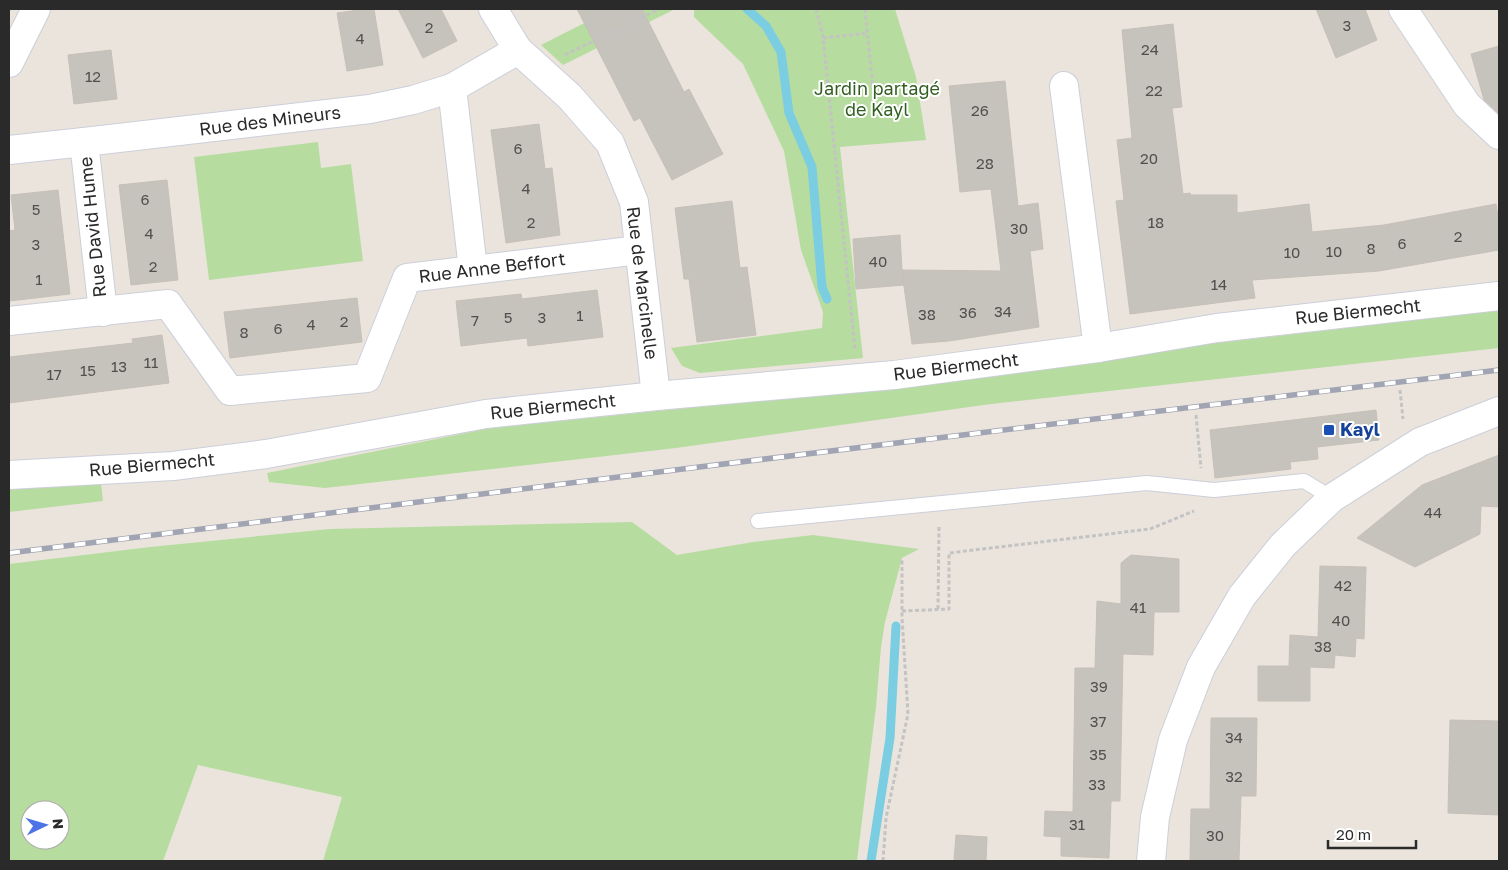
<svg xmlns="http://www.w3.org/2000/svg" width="1508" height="870" font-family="'Golos Text',sans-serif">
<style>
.green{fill:#b7dc9f;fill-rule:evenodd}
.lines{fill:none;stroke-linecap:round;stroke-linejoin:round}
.stream{stroke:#7bcde2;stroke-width:9}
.building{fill:#c6c2bc;stroke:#c6c0b7}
.service-casing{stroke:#cccfda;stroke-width:16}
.minor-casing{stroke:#cccfda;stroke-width:30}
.path{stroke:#c3c3c3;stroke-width:3;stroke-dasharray:4 2.5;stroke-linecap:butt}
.service{stroke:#fff;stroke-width:14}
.minor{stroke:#fff;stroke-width:28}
.rail-casing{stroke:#a1a4b2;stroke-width:5.5}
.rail{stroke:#fff;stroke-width:4;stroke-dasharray:11;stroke-linecap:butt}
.transit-dot{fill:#1a4fb4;stroke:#fff;stroke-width:2}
.labels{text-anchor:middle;stroke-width:4;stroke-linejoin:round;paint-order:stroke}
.number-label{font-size:15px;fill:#51504e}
.park-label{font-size:18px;fill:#325f21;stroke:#fff}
.street-label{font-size:18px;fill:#2a2a2a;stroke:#fff}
.transit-label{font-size:18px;font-weight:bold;fill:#164399;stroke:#fff;text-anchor:start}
</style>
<rect width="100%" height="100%" fill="#eae4dd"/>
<g class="green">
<path d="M612 9H675L563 65 541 45Z"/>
<path d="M694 9H895L916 77 926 140 840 147 863 358 700 373 682 366 671 348 822 328 823 312 801 250 784 151 743 64 694 17Z"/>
<path d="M318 142 321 168 351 164 363 261 209 280 194 157Z"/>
<path d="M1499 310V348L991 404 676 448 325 488 269 482 267 473 491 428 997 376 1030 366 1097 357Z"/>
<path d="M9 482 101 483 103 501 9 512Z"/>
<path d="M632 522 677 555 753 542 813 535 919 549 902 558 885 622 881 647 876 707 857 861H323L342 797 198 765 163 861H9V564L150 547 330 529ZM30 810H60V840H30Z"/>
</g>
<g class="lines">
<g class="stream">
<path d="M747 9 766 26 781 52 789 113 812 167 822 287 827 299"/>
<path d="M871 861 890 738 896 626"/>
</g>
</g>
<g class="building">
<path d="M366 9H374L383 65 347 71 337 13Z"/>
<path d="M398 9H441L457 41 423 58Z"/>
<path d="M577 9H642L684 92 689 89 723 154 672 180 640 118 634 121Z"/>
<path d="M1316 9H1365L1377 40 1336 58Z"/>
<path d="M1173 24 1182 107 1172 108 1183 194 1190 193 1191 195H1237V213L1309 204 1312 232 1384 225 1496 204 1499 223V250L1379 271 1252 280 1255 298 1130 314 1116 201 1124 200 1117 140 1132 138 1122 30Z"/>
<path d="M1499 46V114L1484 100 1471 54Z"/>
<path d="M111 50 117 99 74 104 68 55Z"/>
<path d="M1005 81 1018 206 1038 203 1043 249 1030 251 1039 327 949 341 912 344 902 272 904 285 856 289 853 239 900 235 902 270 1001 271 991 189 960 192 949 86Z"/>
<path d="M539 124 545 169 552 168 560 235 506 243 491 130Z"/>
<path d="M167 180 178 280 131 285 119 185Z"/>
<path d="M58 190 70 294 9 301V231L15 230 11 195Z"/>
<path d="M732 201 740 268 747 267 756 335 697 342 689 279H684L675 208Z"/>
<path d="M597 290 603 337 528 346 527 338 461 346 456 301 521 294 522 299Z"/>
<path d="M357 298 362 342 230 358 224 312Z"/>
<path d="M162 335 169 383 9 403V357L133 343 132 339Z"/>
<path d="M1376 410 1379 440 1317 447 1318 459 1290 462 1291 469 1215 478 1210 430Z"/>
<path d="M1499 455V507L1481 506 1480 534 1415 567 1357 538 1422 485Z"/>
<path d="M1131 555 1179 559V612H1154L1153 655 1123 654 1120 801H1111L1109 858 1061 856V837L1044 836 1045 811 1073 812 1075 668H1095L1097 601 1121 604V563Z"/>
<path d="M1320 566 1366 567 1364 639 1356 638 1355 657 1335 655 1334 668 1310 667V701H1258V666H1289L1290 635 1318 637Z"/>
<path d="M1211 718H1257L1256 796H1241L1239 861H1190L1191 809H1210Z"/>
<path d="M1450 720 1499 721V815L1448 813Z"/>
<path d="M956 835 987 837 986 861H954Z"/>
</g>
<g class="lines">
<g class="service-casing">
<path id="service" d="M758 521 1147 483 1214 490 1304 481 1332 498"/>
</g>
<g class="minor-casing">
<g id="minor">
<path d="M493 9 518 50 570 97 610 143 634 202 656 396"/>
<path d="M1403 9 1467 105 1499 135"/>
<path d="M9 63 36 9"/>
<path d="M1064 86 1098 348"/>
<path d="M452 88 473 269"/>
<path d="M84 142 103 312"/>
<path d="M9 150 84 142 370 109 413 100 452 88 518 50"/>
<path d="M9 321 168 304 230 391 367 378 407 278 639 250"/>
<path d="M9 475 173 466 266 454 486 414 656 396 894 375 1098 348 1217 328 1499 296"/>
<path d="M1151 861 1155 817 1173 740 1201 667 1242 596 1283 545 1332 498 1420 442 1499 411"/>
</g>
</g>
<g class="path">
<path d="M816 9 823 36 855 350"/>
<path d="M865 9 875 109"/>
<path d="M823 38 868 33"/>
<path d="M565 55 659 9"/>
<path d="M1400 390 1403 419"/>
<path d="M1196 415 1201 468"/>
<path d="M938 609 939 525"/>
<path d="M902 611 949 609V553L1150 529 1194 511"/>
<path d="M883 861 886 818 908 714 902 617V558"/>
</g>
<use href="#service" class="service"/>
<use href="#minor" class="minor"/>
<g class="rail-casing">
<path id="rail" d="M9 553 699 467 1499 370"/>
</g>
<use href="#rail" class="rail"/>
</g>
<rect class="transit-dot" x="1323" y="424" width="12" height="12" rx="2.5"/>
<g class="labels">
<g class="number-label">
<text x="1347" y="31">3</text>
<text x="429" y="33">2</text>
<text x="360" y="44">4</text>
<text x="1150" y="55">24</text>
<text x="93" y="82">12</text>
<text x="1154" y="96">22</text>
<text x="980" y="116">26</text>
<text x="518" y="154">6</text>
<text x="1149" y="164">20</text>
<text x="985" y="169">28</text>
<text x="526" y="194">4</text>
<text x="145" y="205">6</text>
<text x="36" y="215">5</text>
<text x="531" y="228">2</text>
<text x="1156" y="228">18</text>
<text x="1019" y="234">30</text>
<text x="149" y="239">4</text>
<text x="1458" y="242">2</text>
<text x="1402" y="249">6</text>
<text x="36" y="250">3</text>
<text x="1371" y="254">8</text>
<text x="1334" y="257">10</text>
<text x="1292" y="258">10</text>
<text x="878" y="267">40</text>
<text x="153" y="272">2</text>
<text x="39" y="285">1</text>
<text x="1219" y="290">14</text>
<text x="1003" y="317">34</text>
<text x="968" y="318">36</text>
<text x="927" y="320">38</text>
<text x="580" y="321">1</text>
<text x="508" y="323">5</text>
<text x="542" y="323">3</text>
<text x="475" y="326">7</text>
<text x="344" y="327">2</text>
<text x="311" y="330">4</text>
<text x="278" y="334">6</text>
<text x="244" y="338">8</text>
<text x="151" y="368">11</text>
<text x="119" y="372">13</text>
<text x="88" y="376">15</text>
<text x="54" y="380">17</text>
<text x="1433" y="518">44</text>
<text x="1343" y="591">42</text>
<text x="1138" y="613">41</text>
<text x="1341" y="626">40</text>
<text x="1323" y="652">38</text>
<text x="1099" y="692">39</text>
<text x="1098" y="727">37</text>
<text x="1234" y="743">34</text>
<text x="1098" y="760">35</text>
<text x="1234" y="782">32</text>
<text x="1097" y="790">33</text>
<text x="1077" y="830">31</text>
<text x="1215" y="841">30</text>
</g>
<g class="park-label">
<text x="877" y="95">Jardin partagé<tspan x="877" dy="21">de Kayl</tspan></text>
</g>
<g class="street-label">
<text transform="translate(270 121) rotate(-7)" y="6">Rue des Mineurs</text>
<text transform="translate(93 227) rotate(-96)" y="6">Rue David Hume</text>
<text transform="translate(492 268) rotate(-7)" y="6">Rue Anne Beffort</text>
<text transform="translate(642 283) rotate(83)" y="6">Rue de Marcinelle</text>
<text transform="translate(1358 312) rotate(-6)" y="6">Rue Biermecht</text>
<text transform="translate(956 367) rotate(-7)" y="6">Rue Biermecht</text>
<text transform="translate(553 407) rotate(-6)" y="6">Rue Biermecht</text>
<text transform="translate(152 465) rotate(-5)" y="6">Rue Biermecht</text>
</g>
<g class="transit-label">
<text x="1340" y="436">Kayl</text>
</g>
</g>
<rect width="1508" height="870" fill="none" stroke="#2a2a2a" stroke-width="20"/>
<g transform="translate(45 825) rotate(85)"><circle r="24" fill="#ffffff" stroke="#aaaaaa"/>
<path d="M0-4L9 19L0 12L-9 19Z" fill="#4d74e7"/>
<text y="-8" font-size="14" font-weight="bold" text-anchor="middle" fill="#2a2a2a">N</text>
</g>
<path d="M1328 840v8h88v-8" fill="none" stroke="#2a2a2a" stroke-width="2.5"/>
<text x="1336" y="840" font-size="15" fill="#2a2a2a" stroke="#ffffff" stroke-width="4" paint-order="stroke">20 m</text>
</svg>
